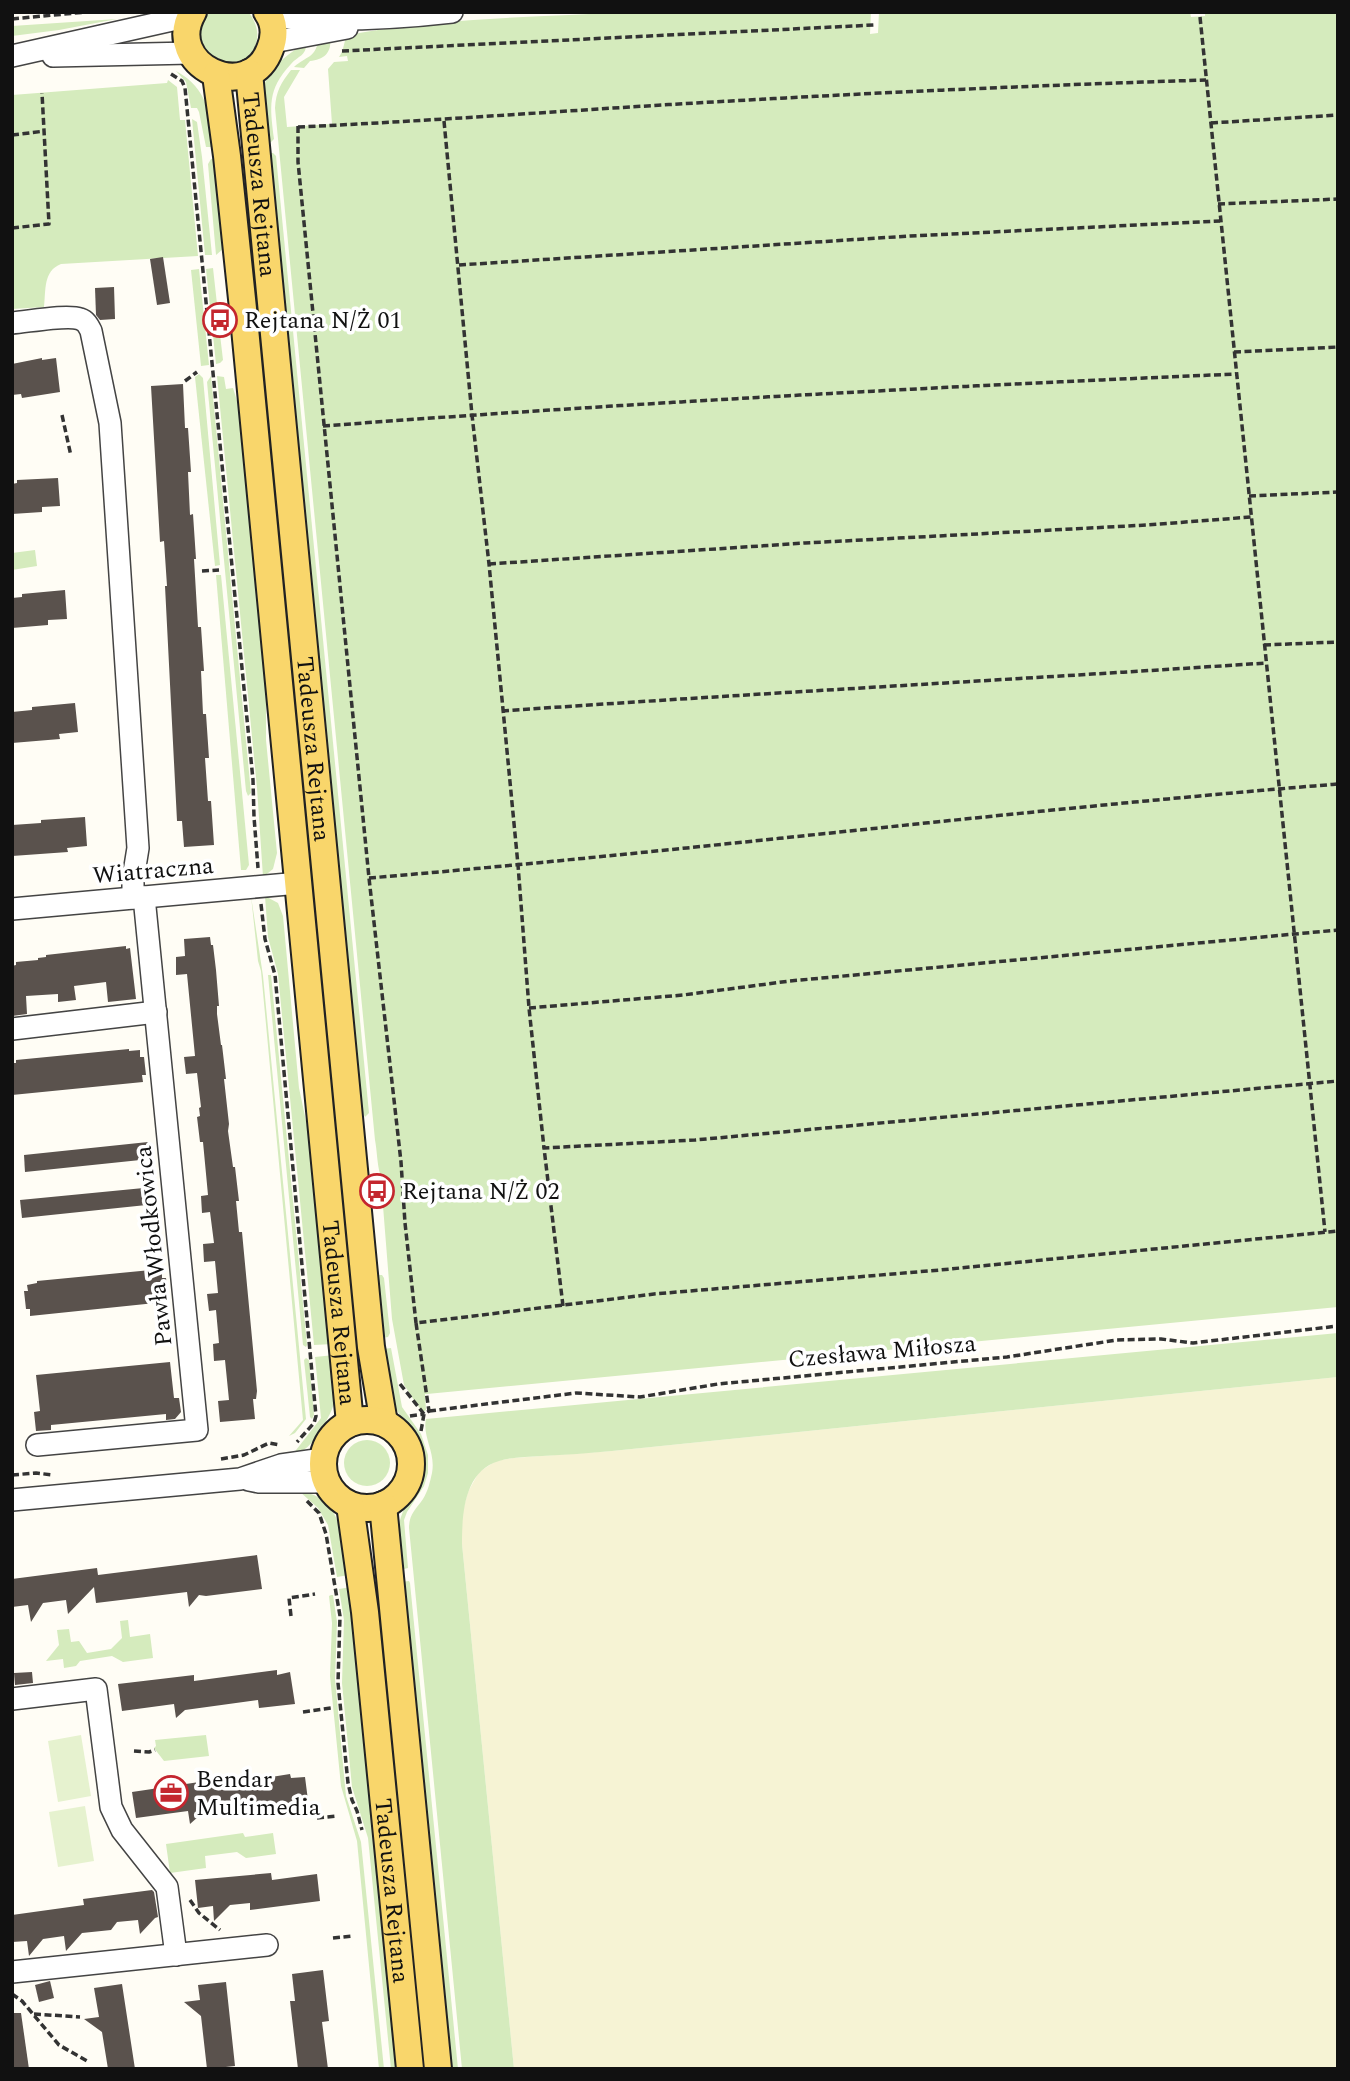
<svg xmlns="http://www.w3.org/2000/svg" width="1350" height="2081" font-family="Spectral,serif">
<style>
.farmland{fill:#f6f3d4}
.green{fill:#d5ebbd}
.pitch{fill:#e6f2cf}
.building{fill:#5a524d}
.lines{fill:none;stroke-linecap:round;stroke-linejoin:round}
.minor-casing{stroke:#444;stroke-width:24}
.major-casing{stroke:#222;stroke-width:30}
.path{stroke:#333;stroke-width:3.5;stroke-dasharray:7 3.5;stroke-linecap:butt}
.minor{stroke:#fff;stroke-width:21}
.major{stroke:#f9d66b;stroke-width:26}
.labels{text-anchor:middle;stroke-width:7;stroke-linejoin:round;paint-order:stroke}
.street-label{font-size:24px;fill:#111;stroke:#fff}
.poi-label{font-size:24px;fill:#111;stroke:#fff;text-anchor:start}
</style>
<rect width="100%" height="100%" fill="#fffdf5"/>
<path class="farmland" d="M1338 1377V2069H514L462 1544V1513L468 1492 479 1472 496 1461 513 1458 612 1451Z"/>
<g class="green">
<path d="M208 12 250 14C276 52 226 82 206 52 202 47 199 45 199 37 199 27 200 20 208 12Z"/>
<path d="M630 12H871L870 34 878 33 879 12H1190L1191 17 1205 16V12H1338V1307L427 1394H425L426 1410 423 1412C415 1403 410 1393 404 1385L392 1319 383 1206C391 1185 385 1190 380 1174 377 1163 377 1150 375 1140L275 108C276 91 281 83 291 70H300L284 97 287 127 332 124 328 69 334 62 348 61 347 56 339 57C345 49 343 41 348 35 441 18 536 17 630 12Z"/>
<path d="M117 19 59 30 12 36V26Z"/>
<path d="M330 39C332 53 323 60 310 61L304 68 294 67C306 56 316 58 318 40Z"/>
<path d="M307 43C305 57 299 55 291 64 267 90 270 106 274 139L271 142 265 143C264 128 262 112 262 97 263 72 287 53 307 43Z"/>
<path d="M176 71C209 89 209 115 215 147H206L199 112 197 108H191L186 82Z"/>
<path d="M168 80 177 87 180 120H185L198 256 61 264C43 271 46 290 44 307L12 309V95L167 83Z"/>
<path d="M192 119 197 122 202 157 212 255H205Z"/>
<path d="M267 153H273L276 156 369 1113 365 1117 360 1107Z"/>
<path d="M238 156H246L360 1341 353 1342Z"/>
<path d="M217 158 224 210 223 249 216 255 208 164 211 159Z"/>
<path d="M213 268 218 313 212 314 213 326H219L223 360 220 363 216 364 206 269Z"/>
<path d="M199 269 209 365 201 366 191 270Z"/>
<path d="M199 374 203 378 220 565 215 566 195 377Z"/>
<path d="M211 376 251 793 248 796 246 791 207 382Z"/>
<path d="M217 376 224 377 226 389 233 388 243 420 266 657V740L277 853 273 869 263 877 257 788Z"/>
<path d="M35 550 37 566 12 570V553Z"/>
<path d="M216 575H221L249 865 246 870H241Z"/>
<path d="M251 896 263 976 306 1419 295 1433 289 1436 303 1420 261 971 258 961Z"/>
<path d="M265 896 278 903 283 916 299 1088 316 1168 333 1344 314 1345 278 974 268 937Z"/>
<path d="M268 975H271L307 1345 306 1347 303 1345Z"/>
<path d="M378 1275H382L384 1278 390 1333 388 1337 382 1338 378 1310Z"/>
<path d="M1338 1333V1377L612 1451C589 1453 565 1455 542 1456 527 1457 512 1457 499 1461 464 1471 462 1514 462 1544L514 2069H462L409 1528C409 1514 416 1509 423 1499 428 1491 430 1482 432 1473 436 1452 422 1437 426 1419Z"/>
<path d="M391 1348 402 1407 421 1434 428 1455V1473L424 1486 407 1512 404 1520 408 1568 400 1570C399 1553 395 1533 401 1517 409 1494 427 1487 425 1458 422 1432 401 1424 393 1402 388 1386 387 1366 383 1349Z"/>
<path d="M334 1355C337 1393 340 1402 318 1434 312 1443 305 1452 293 1454L321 1418 315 1357Z"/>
<path d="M306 1358 309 1360 314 1415 312 1419 310 1417 304 1360Z"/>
<circle cx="367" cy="1463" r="23"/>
<path d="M299 1491C343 1497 343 1541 349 1575L337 1577 328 1525 318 1508Z"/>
<path d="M409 1581 410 1583 458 2069H449L401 1582Z"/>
<path d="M373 1584H381L428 2069H420Z"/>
<path d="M351 1587 401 2069H391L368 1838 352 1787 342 1683 344 1620 339 1589Z"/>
<path d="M331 1595H333L337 1622 335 1679 345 1786 346 1796 361 1842 384 2069H379L357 1841 341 1786 330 1676 332 1623 329 1596Z"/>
<path d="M128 1620 130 1637 150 1634 153 1658 123 1662 112 1656 80 1661 76 1666 64 1668 63 1659 46 1661 59 1645 57 1630 69 1629 71 1642 79 1641 87 1653 111 1649 122 1638 120 1621Z"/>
<path d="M206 1735 209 1756 164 1761 154 1748 156 1746 155 1740Z"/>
<path d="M243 1833 245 1837 273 1833 276 1854 246 1858 237 1852 205 1856 206 1868 170 1873 166 1844Z"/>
</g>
<g class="pitch">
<path d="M81 1735 91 1796 58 1802 48 1741Z"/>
<path d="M85 1806 94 1861 58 1867 49 1812Z"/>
</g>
<g class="building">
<path d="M163 257 170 303 157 305 150 259Z"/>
<path d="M114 287 115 319 100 320 96 315 95 288Z"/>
<path d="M42 358V360L56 358 60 392 22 398 21 394 12 395V364Z"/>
<path d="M183 384 185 428H188L191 472H188L190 515 193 514 196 559H194L198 627H201L204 671H201L203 714H206L209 758H205L208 801H211L214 845 184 847 182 821H177L165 586H167L164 541 160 542 151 386Z"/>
<path d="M58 478 60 506 42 507V512L12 514V484L17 483V480Z"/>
<path d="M65 590 67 619 48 620V625L12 628V598L22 597V594Z"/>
<path d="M75 703 78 732 59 734 60 739 12 743V712L32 710V707Z"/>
<path d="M85 817 87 846 67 848 68 852 12 856V825L41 823V820Z"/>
<path d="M210 937 211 945H213L216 970 219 1006H217V1014L221 1045H222L226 1079H224L229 1124 228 1131 233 1167H235L239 1201H236L239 1232H242L257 1391 256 1399H253L255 1419 220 1422 218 1401 229 1400 225 1360 214 1361 213 1344 219 1343 216 1310 209 1311 207 1294 218 1293 215 1261 204 1262 203 1244 214 1243 210 1212 202 1213 201 1196 208 1195 203 1142H200L197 1117 200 1116 199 1108 201 1107 197 1073 186 1074 184 1057 195 1056 187 974 176 975V957L185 956 184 939Z"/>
<path d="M126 946V949L130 948 136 999 108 1002 106 982 74 986 76 1000 58 1002V994L26 996 27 1014 12 1016V966L16 965V962L38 960V958L46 957V955Z"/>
<path d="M129 1049V1051L140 1050V1057H144L146 1075H142L143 1082 12 1095V1063H16V1060Z"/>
<path d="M148 1142 150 1159 25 1172 24 1155Z"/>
<path d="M154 1187 156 1204 22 1218 20 1200Z"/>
<path d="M151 1270V1273L162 1272V1278H166L168 1296H164L165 1302 30 1316V1309H26L24 1291H28L27 1285 37 1283V1281Z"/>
<path d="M170 1362 174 1398H179L181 1412 175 1419 166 1420V1414L51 1425V1430L36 1431 34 1412 40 1411 36 1375Z"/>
<path d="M257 1555 262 1589 206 1596 199 1595 189 1607 187 1592 96 1603 94 1587 68 1614 66 1600 43 1603 31 1622 28 1605 12 1607V1579L97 1568 98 1575Z"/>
<path d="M277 1670V1675L290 1672 295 1704 259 1708 258 1700 185 1710 176 1718 174 1704 122 1711 118 1684 194 1675V1681Z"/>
<path d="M32 1672 33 1683 15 1685 14 1673Z"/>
<path d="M290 1774 291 1778 305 1777 309 1808 273 1813 272 1805 199 1816 190 1824 188 1811 136 1818 132 1792 206 1781 207 1787Z"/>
<path d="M271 1873 272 1880 317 1874 320 1901 250 1910V1903L230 1905 214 1921 213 1906 198 1908 195 1880Z"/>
<path d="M152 1890 154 1892 158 1917 155 1918 140 1934 138 1920 117 1922 111 1930 82 1933 66 1951 64 1936 43 1939 29 1956 27 1941 12 1942V1915L84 1905 83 1899Z"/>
<path d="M323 1970 329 2021 322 2022 328 2069H298L290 2001H295L292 1974Z"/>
<path d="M50 1981 54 1998 39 2002 35 1985Z"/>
<path d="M226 1982 235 2066 207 2069 201 2016 184 2002 200 2000 198 1985Z"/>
<path d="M122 1984 135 2069H108L102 2032 84 2019 99 2017 94 1988Z"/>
<path d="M12 2013H21L29 2069H12Z"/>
</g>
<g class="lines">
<g class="minor-casing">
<g id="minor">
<path d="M271 17C331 21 391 19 452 12"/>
<path d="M273 42 347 28"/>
<path d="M12 56 190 16"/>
<path d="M53 56 191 53"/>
<path d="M12 323C27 322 67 314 80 319 86 321 88 325 91 331L110 423 138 848 133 879V898"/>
<path d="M12 909 299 883"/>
<path d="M12 1029 156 1012"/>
<path d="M37 1445 197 1430 144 897"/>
<path d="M249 1480 259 1482H326"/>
<path d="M12 1500 240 1479 281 1465 323 1459"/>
<path d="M12 1699 96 1689 111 1807 122 1830 167 1887 176 1955"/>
<path d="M12 1972 267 1945"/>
</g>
</g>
<g class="major-casing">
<g id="major">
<path d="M193 12C162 65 249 106 270 49 275 37 275 23 267 12"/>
<path id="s1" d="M249 73 371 1347 384 1423"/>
<path id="s2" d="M216 75 227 156 244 318 350 1423"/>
<circle cx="367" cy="1464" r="44"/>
<path id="s3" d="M350 1505 365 1612 410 2069"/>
<path d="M383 1505 438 2069"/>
</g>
</g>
<g class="path">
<path d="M1200 17 1325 1232"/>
<path d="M12 19 86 12"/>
<path d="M342 51 874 25"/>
<path d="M171 74 182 81 185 88 253 780 254 817 258 868"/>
<path d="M444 121 472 415 489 564 518 865 529 1008 544 1148"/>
<path d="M1211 123 1338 115"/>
<path d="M298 126V162L369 878 401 1162 405 1223 416 1323"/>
<path d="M298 127C409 122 519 114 630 107 822 95 1014 86 1206 80"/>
<path d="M12 135 45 131"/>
<path d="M1218 204 1338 199"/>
<path d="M12 228 49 224 42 93"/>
<path d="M459 265 910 236 1220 221"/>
<path d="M1234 352 1338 347"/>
<path d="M185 381 197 372"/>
<path d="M62 415 71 456"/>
<path d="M323 426C627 403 931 387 1236 374"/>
<path d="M1249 496 1338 492"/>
<path d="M489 564 805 543 1147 525 1251 517"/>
<path d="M202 571 219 570"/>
<path d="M1264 645 1338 642"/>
<path d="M502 711C757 693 1011 680 1266 663"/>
<path d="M369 878C692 851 1014 810 1338 784"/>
<path d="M261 904 265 939 275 975 316 1416 314 1423 297 1442"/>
<path d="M529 1008 683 995 790 981 1338 930"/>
<path d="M563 1306 544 1148 695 1140 1338 1081"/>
<path d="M400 1384 424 1414"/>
<path d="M429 1411 576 1393 640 1397 718 1384 1007 1357 1117 1340 1161 1339 1193 1343 1338 1326"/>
<path d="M410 1416 424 1414"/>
<path d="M421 1431 424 1414 429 1411 416 1323 654 1294 940 1270 1338 1231"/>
<path d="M221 1459 244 1455 269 1443 280 1445"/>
<path d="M12 1475 36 1473 53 1475"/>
<path d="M307 1501 319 1513 326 1534 340 1616 338 1683 348 1783 352 1800 357 1811 362 1830"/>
<path d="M291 1616 289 1598 315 1594"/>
<path d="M303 1712 331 1708"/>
<path d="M134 1751 149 1752 155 1750"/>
<path d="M317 1818 337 1816"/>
<path d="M190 1900 199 1913 220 1930"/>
<path d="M333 1938 353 1936"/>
<path d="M12 1994 22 2001 59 2045 87 2061"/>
<path d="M34 2014 80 2017"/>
</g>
<use href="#minor" class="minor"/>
<use href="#major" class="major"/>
</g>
<defs>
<g id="bus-ring" transform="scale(1.75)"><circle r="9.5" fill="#fff" stroke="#c4262e" stroke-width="1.5"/><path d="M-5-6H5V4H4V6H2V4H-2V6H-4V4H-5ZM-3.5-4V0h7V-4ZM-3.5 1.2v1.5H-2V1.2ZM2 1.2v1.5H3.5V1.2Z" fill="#c4262e"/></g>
<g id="office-ring" transform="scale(1.75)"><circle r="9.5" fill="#fff" stroke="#c4262e" stroke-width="1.5"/><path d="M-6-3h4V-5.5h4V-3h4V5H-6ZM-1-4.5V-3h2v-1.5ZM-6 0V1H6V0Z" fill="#c4262e"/></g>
</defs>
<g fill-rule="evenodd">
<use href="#bus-ring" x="220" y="320"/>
<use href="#bus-ring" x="377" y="1191"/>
<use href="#office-ring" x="171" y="1793"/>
</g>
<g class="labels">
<g class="street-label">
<text dy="8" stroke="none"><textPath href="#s1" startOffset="112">Tadeusza Rejtana</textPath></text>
<text dy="8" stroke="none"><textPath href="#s1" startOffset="679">Tadeusza Rejtana</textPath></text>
<text transform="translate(153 870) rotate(-5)" y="8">Wiatraczna</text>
<text transform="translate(153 1246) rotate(-96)" y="8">Pawła Włodkowica</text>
<text dy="8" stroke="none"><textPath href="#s2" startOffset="1244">Tadeusza Rejtana</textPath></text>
<text transform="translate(882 1351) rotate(-5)" y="8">Czesława Miłosza</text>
<text dy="8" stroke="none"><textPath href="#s3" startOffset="388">Tadeusza Rejtana</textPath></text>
</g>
<g class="poi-label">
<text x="244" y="328">Rejtana N/Ż 01</text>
<text x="402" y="1199">Rejtana N/Ż 02</text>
<text x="196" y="1787">Bendar<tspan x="196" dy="28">Multimedia</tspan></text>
</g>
</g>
<rect width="1350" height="2081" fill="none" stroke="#111111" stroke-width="28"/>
</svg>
